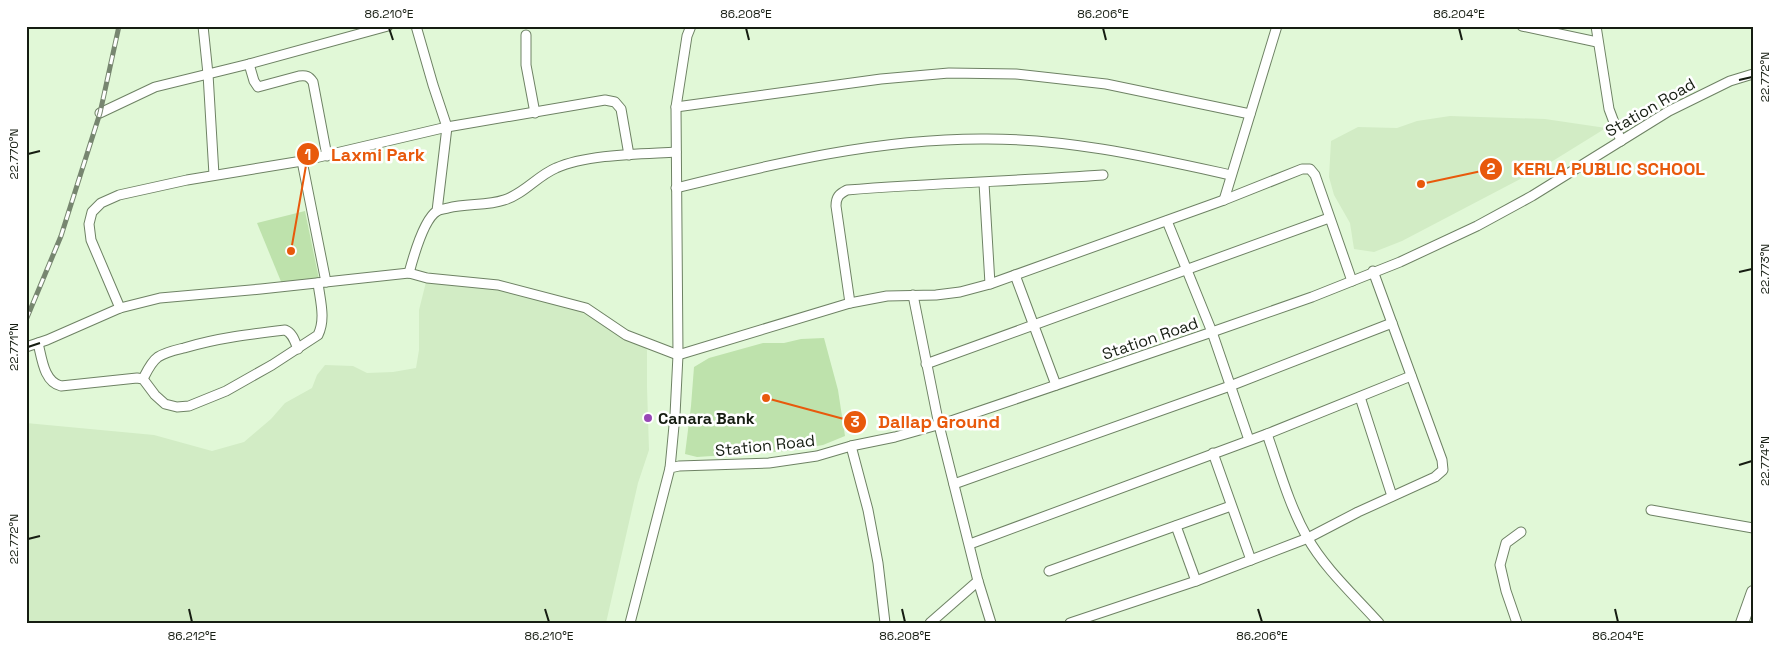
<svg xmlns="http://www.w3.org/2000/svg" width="1779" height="649" font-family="'Space Grotesk',sans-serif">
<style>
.built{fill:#d2ecc5}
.green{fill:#bee2ac}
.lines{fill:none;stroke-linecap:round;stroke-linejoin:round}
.street-casing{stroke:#6e8264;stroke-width:11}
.secondary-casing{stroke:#6e8264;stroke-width:14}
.street{stroke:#fff;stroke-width:9}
.secondary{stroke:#fff;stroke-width:12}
.rail-casing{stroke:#778670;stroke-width:5}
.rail{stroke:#fff;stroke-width:3;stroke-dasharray:9;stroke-linecap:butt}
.ticks{fill:none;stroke:#161d12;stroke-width:2}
.poi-dot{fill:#9847b6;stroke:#fff;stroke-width:2}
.labels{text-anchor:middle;stroke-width:5;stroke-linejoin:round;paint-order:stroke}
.street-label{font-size:16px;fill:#161d12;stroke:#fff}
.poi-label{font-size:16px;font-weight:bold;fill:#161d12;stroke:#fff;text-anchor:start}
.leader{fill:none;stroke:#e8590c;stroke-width:2}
.callout-dot{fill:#e8590c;stroke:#fff;stroke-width:2}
.mark-label{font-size:15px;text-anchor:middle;font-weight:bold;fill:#fff}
.callout-label{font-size:18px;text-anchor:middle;font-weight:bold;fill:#e8590c;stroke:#fff;stroke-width:5;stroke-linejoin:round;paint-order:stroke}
.neatline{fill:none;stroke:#161d12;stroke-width:2}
.ticks-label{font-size:12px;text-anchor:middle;fill:#161d12}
</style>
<rect width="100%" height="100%" fill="#e1f8d7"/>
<g class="built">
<path d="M1450 116 1545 119 1606 128 1543 167 1402 241 1374 252 1354 249 1350 223 1334 195 1329 177 1331 141 1358 127 1397 128 1417 121Z"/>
<path d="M427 278 466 281 586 308 643 343 647 350V387L649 450 638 483 606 623H26V423L154 435 212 451 244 442 271 419 285 403 312 388 317 375 325 365 353 366 367 373 393 372 416 368 419 350V310Z"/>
</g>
<g class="green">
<path d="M305 211 319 279 282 284 257 223Z"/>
<path d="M824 338 838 390 845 436 823 445 787 451 697 457 685 454 691 406 694 367 709 358 763 343H784L801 339Z"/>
</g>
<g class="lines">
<g class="street-casing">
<g id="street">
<path d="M203 26 208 74 214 175"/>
<path d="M416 26 433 85 447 127 437 211"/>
<path d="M1522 26 1597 42"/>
<path d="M1596 26 1609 109 1621 141"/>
<path d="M526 35V65L535 113"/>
<path d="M249 64 254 81 258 87 299 76C306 75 309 76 313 82L327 156"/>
<path d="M676 107 881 79 949 73 1016 74 1106 84 1250 114"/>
<path d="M100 113 155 87 249 64 388 26"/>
<path d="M302 161 326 282"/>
<path d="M984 183 990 284"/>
<path d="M676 188C776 163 877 139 981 139 1066 138 1149 157 1231 175"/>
<path d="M1224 200 1277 26"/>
<path d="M1167 221 1212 332 1249 440"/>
<path d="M409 273C413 258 424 219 437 211 440 209 445 209 448 208 466 203 487 206 504 200 524 194 537 176 556 168 587 154 642 154 676 152"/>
<path d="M1015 275 1056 385"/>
<path d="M913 295 939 425 978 581 991 623"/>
<path d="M850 303 836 206C836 197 839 194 847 190 932 183 1017 181 1103 175"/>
<path d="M120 308 91 240 89 224 92 212 101 203 119 195 187 180 302 161 447 127 605 100 615 102 621 109 629 155"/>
<path d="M38 343C42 359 44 382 61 386L137 378 143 379 155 395 165 404 177 407 189 406 226 391 272 365 318 335C326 319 320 300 318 283"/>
<path d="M26 347 47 340 120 308 160 298 261 289 409 273 427 278 498 285 586 308 626 335 678 355 850 303 887 296 936 295 960 292 990 284 1224 200 1302 169H1310L1315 175 1352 281"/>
<path d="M926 364 1329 218"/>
<path d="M143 379C147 371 151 362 158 357 166 352 176 350 184 348 217 338 251 334 285 330 293 333 295 342 298 349"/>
<path d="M1360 397 1392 496"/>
<path d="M1267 434C1279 468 1289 505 1307 537 1325 569 1355 596 1379 623"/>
<path d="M851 446 868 510 878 563 885 623"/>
<path d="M1213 453 1251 560"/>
<path d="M670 468 675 415 678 355 676 107 687 36 691 26"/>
<path d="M954 484 1230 386 1392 323"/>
<path d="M1651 510 1753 528"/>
<path d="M1176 526 1196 581"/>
<path d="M970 544 1267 434 1411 376"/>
<path d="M1049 571 1231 506"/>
<path d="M630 623 670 468 679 466 769 463 817 456 851 446 895 437 948 422 1212 332 1312 297 1400 262 1477 226 1532 196 1669 111 1730 81 1753 74"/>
<path d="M930 623 978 581"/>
<path d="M1070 623 1196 581 1308 538 1358 512 1435 477 1443 470 1442 460 1373 271"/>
<path d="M1517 623 1506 591 1500 565 1506 543 1521 532"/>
</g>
</g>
<g class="secondary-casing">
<path id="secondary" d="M1742 623 1753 592"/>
</g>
<use href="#street" class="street"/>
<use href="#secondary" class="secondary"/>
<g class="rail-casing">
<path id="rail" d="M26 320 61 236 100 113 119 26"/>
</g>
<use href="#rail" class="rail"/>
</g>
<path class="ticks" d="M389 28 393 40M746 28 749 40M1103 28 1106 40M1459 28 1462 40M1739 80 1752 77M28 154 40 151M1739 272 1752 269M28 347 40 343M1739 465 1752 461M28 539 40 536M189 609 192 622M545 609 549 622M902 609 905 622M1258 609 1262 622M1615 609 1618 622"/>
<circle class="poi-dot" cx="648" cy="418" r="5"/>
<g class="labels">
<g class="street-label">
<text transform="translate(1650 107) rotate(-30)" y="6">Station Road</text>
<text transform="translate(1150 338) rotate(-19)" y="6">Station Road</text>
<text transform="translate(765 445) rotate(-6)" y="6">Station Road</text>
</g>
<g class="poi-label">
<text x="658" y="424">Canara Bank</text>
</g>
</g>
<path class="leader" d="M291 251L308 154M1421 184L1491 169M766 398L855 422"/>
<g class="callout-dot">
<circle cx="291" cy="251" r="5"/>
<circle cx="1421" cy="184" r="5"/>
<circle cx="766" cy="398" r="5"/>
<circle cx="308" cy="154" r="12"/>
<circle cx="1491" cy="169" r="12"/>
<circle cx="855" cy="422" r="12"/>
</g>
<g class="mark-label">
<text x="308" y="160">1</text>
<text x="1491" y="174">2</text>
<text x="855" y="427">3</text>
</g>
<g class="callout-label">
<text x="378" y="161">Laxmi Park</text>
<text x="1609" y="175">KERLA PUBLIC SCHOOL</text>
<text x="939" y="428">Dallap Ground</text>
</g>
<rect width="1779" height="649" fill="none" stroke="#ffffff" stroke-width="55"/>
<rect x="28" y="28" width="1724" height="594" class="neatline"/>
<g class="ticks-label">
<text x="389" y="18">86.210°E</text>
<text x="746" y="18">86.208°E</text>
<text x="1103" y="18">86.206°E</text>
<text x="1459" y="18">86.204°E</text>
<text transform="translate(1765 77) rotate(-90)" y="4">22.772°N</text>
<text transform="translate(14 154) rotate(-90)" y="4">22.770°N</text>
<text transform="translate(1765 269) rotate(-90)" y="4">22.773°N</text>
<text transform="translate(14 347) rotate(-90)" y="4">22.771°N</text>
<text transform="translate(1765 461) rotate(-90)" y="4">22.774°N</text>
<text transform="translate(14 539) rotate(-90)" y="4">22.772°N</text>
<text x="192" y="640">86.212°E</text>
<text x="549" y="640">86.210°E</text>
<text x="905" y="640">86.208°E</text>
<text x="1262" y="640">86.206°E</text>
<text x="1618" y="640">86.204°E</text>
</g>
</svg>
